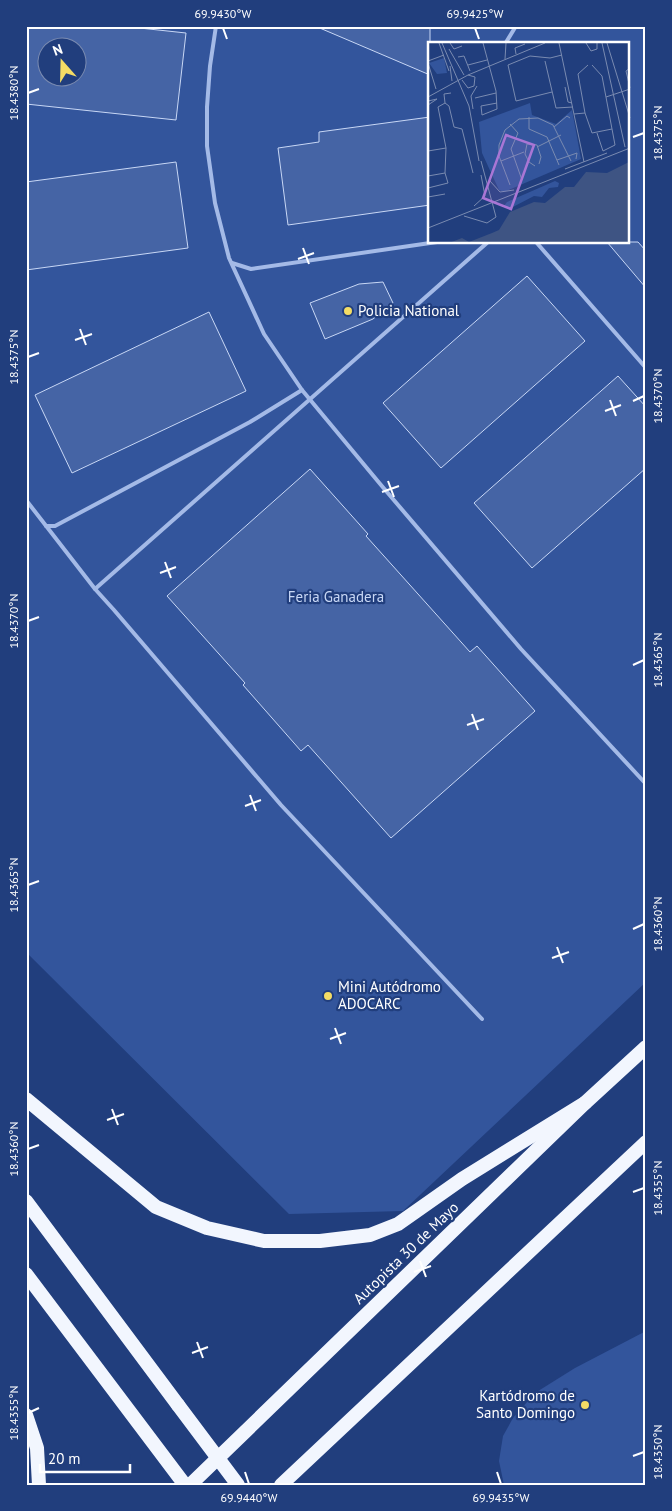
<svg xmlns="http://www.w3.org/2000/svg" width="672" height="1511" font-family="'PT Sans',sans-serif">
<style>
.green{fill:#33559c;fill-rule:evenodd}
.building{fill:#4564a5;stroke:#c8d7f5;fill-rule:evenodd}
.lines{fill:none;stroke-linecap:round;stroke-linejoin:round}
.service{stroke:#a4bae7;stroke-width:4}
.trunk{stroke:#f2f6fe;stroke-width:14}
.trunk-bridge{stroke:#f2f6fe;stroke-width:14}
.ticks{fill:none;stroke:#fff;stroke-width:2}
.poi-dot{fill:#f4dc65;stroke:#213e7d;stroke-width:2}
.labels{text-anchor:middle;stroke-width:4.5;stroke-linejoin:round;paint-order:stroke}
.poi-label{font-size:15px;fill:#fff;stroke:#213e7d;text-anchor:start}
.park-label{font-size:15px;fill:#c8d7f5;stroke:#213e7d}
.street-label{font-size:15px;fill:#fff;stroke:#213e7d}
.inset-road{fill:none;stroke:#7a8bb1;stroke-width:1}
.view{fill:#a976d5;fill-opacity:0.15;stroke:#a976d5;stroke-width:2.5}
.inset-edge{fill:none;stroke:#fff;stroke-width:2.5}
.neatline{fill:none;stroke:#fff;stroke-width:2}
.ticks-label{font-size:12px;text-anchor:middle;fill:#fff}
</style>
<rect width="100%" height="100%" fill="#213e7d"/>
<g class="green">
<path d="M26 26H646V982L403 1211 289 1214 26 952ZM430 44H628V242H430ZM48 48H78V78H48Z"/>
<path d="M646 1331V1485H504L499 1461 503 1436 513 1418 535 1393 575 1368Z"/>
</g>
<g class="building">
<path d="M26 26H121L186 33 176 120 26 104ZM48 48H78V78H48Z"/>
<path d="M315 26H430V75Z"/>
<path d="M430 117V205L288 225 278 148 319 142V132Z"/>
<path d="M176 162 188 248 26 270V182Z"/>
<path d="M607 242H638L646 251V288Z"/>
<path d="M527 276 585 341 441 468 383 403Z"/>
<path d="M383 282 393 303 373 319 325 339 310 303 359 284Z"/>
<path d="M209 312 246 391 72 473 35 395Z"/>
<path d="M618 376 646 407V468L532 568 474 503Z"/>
<path d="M310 469 368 534 366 536 470 652 477 646 535 711 391 838 308 745 301 751 243 685 245 683 167 596Z"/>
</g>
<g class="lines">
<g class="service">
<path d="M216 26 210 66 207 107V146L215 203 229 258 264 334 302 390 381 485 521 649 646 784"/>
<path d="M505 44 516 26"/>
<path d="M536 242 646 368"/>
<path d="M232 263 251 269 437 242"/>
<path d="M26 500 95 589 114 610 281 805 482 1019"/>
<path d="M46 526H55L250 422 302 390"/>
<path d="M95 589 488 242"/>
</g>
<g class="trunk">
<path d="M26 1099 156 1207 207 1228 264 1241H320L370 1235 398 1224 462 1179 585 1103"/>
<path d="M26 1201 178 1405"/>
<path d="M26 1274 185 1485"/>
<path d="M26 1415 37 1448 39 1485"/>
<path d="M190 1485 585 1103 646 1047"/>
<path d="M281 1485 646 1142"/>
</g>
<path class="trunk-bridge" d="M178 1405 238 1485"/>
</g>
<path class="ticks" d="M223 28 227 39M475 28 479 39M28 93 39 89M633 137 644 133M303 248 309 264M298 259 314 253M80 329 86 345M75 340 92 334M28 357 39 353M610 400 616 416M633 401 644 396M605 411 621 405M388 481 394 497M382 492 399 486M165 562 171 578M160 573 176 567M28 621 39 617M633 665 644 660M472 714 478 730M467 725 484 719M250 795 256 811M245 806 261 800M28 885 39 881M633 929 644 924M557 947 563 963M552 958 569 952M335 1028 341 1044M330 1039 346 1033M112 1109 118 1125M107 1120 124 1114M28 1149 39 1145M633 1192 644 1188M420 1261 426 1277M414 1272 431 1266M197 1342 203 1358M192 1353 208 1347M28 1413 39 1408M633 1456 644 1452M245 1472 249 1484M497 1472 501 1484"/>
<g class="poi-dot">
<circle cx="348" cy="311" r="5"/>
<circle cx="328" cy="996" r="5"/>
<circle cx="585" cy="1405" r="5"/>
</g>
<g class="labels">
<g class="poi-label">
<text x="358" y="316">Policia National</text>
<text x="338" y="992">Mini Autódromo<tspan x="338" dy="17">ADOCARC</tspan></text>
<text x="575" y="1401" text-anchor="end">Kartódromo de<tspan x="575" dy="17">Santo Domingo</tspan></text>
</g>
<g class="park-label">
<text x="336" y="602">Feria Ganadera</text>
</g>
<g class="street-label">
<text transform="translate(406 1253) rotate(-44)" y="5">Autopista 30 de Mayo</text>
</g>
</g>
<g transform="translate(428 42)">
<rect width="201" height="201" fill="#213e7d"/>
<path d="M16 16 19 31 9 32 1 21ZM102 61 104 73 128 82 144 68 153 117 76 150 71 148 54 111 51 80ZM127 139 131 141 130 145 121 146 114 155 106 154 81 167 76 164 79 160Z" fill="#33559c"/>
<path d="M201 120V201H21L34 196 41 200 64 191 71 188 82 170 106 160 117 161 137 145H146L158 130 179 131Z" fill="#3e5483"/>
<path class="inset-road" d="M11 1 21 29M14 1 41 64 51 119M22 1 26 7 34 4M55 1 68 49 69 67 54 73 53 64 69 61M131 1 156 120M158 1 163 9 169 7V1M174 1 197 105M179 1 202 76M21 7 36 33M88 12 87 6 97 2M30 15 36 14 42 29M77 17 78 1M0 19 16 13M117 19 128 66 145 65M0 21 8 47M40 23 59 18M22 24 24 39M202 26 198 29 202 46M34 38 40 46 46 44 47 35 40 33M137 45 140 60 144 61M124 50 88 59 80 23 102 14 122 16 134 13M0 55 40 33 117 1M178 55 202 47M47 56 68 51M0 59 9 57 0 63M17 61 21 64 26 85 34 87 45 131M45 67 43 54 49 44M157 71 150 32 160 23M146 72 157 71 164 91 184 87 174 34 164 23M101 75V87L119 95 131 123M82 82 90 91 83 107 94 138M126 85 139 74 142 76M169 91 175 109 187 103 184 87M109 105 133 93M18 106 10 65 17 61 16 52 23 51M0 109 18 106 17 131M129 118 149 111 148 117M73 119 96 110M107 124 101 120 97 112 99 102 109 103 113 115 111 122M137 127 179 111M0 134 17 131 20 141 0 146M62 139 72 150 86 148M82 143 71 114V103L77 88 91 77 110 76 125 83 143 119M0 155 17 152M46 164 57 154 53 133M36 174 59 181 68 175 53 119M0 186 202 106"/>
<path class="view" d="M78 93 106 103 83 167 55 156Z"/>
<rect width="201" height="201" class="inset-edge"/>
</g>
<rect width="672" height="1511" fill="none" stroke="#213e7d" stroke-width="55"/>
<g transform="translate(62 62) rotate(340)"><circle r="24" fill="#213e7d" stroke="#7a8bb1"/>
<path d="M0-4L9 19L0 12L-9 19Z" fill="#f4dc65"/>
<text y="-8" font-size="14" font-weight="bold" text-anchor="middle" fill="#ffffff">N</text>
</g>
<path d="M40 1464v8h90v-8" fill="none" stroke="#ffffff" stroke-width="2.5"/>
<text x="48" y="1464" font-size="15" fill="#ffffff" stroke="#213e7d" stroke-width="4" paint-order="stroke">20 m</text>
<rect x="28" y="28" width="616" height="1456" class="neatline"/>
<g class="ticks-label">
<text x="223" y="18">69.9430°W</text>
<text x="475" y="18">69.9425°W</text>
<text transform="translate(14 93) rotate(-90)" y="4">18.4380°N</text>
<text transform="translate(658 133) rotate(-90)" y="4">18.4375°N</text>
<text transform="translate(14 357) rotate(-90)" y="4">18.4375°N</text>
<text transform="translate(658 396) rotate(-90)" y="4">18.4370°N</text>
<text transform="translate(14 621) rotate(-90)" y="4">18.4370°N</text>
<text transform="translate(658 660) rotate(-90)" y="4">18.4365°N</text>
<text transform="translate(14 885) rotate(-90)" y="4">18.4365°N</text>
<text transform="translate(658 924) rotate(-90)" y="4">18.4360°N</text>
<text transform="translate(14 1149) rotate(-90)" y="4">18.4360°N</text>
<text transform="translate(658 1188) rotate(-90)" y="4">18.4355°N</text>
<text transform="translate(14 1413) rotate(-90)" y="4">18.4355°N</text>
<text transform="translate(658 1452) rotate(-90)" y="4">18.4350°N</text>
<text x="249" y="1502">69.9440°W</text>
<text x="501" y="1502">69.9435°W</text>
</g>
</svg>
